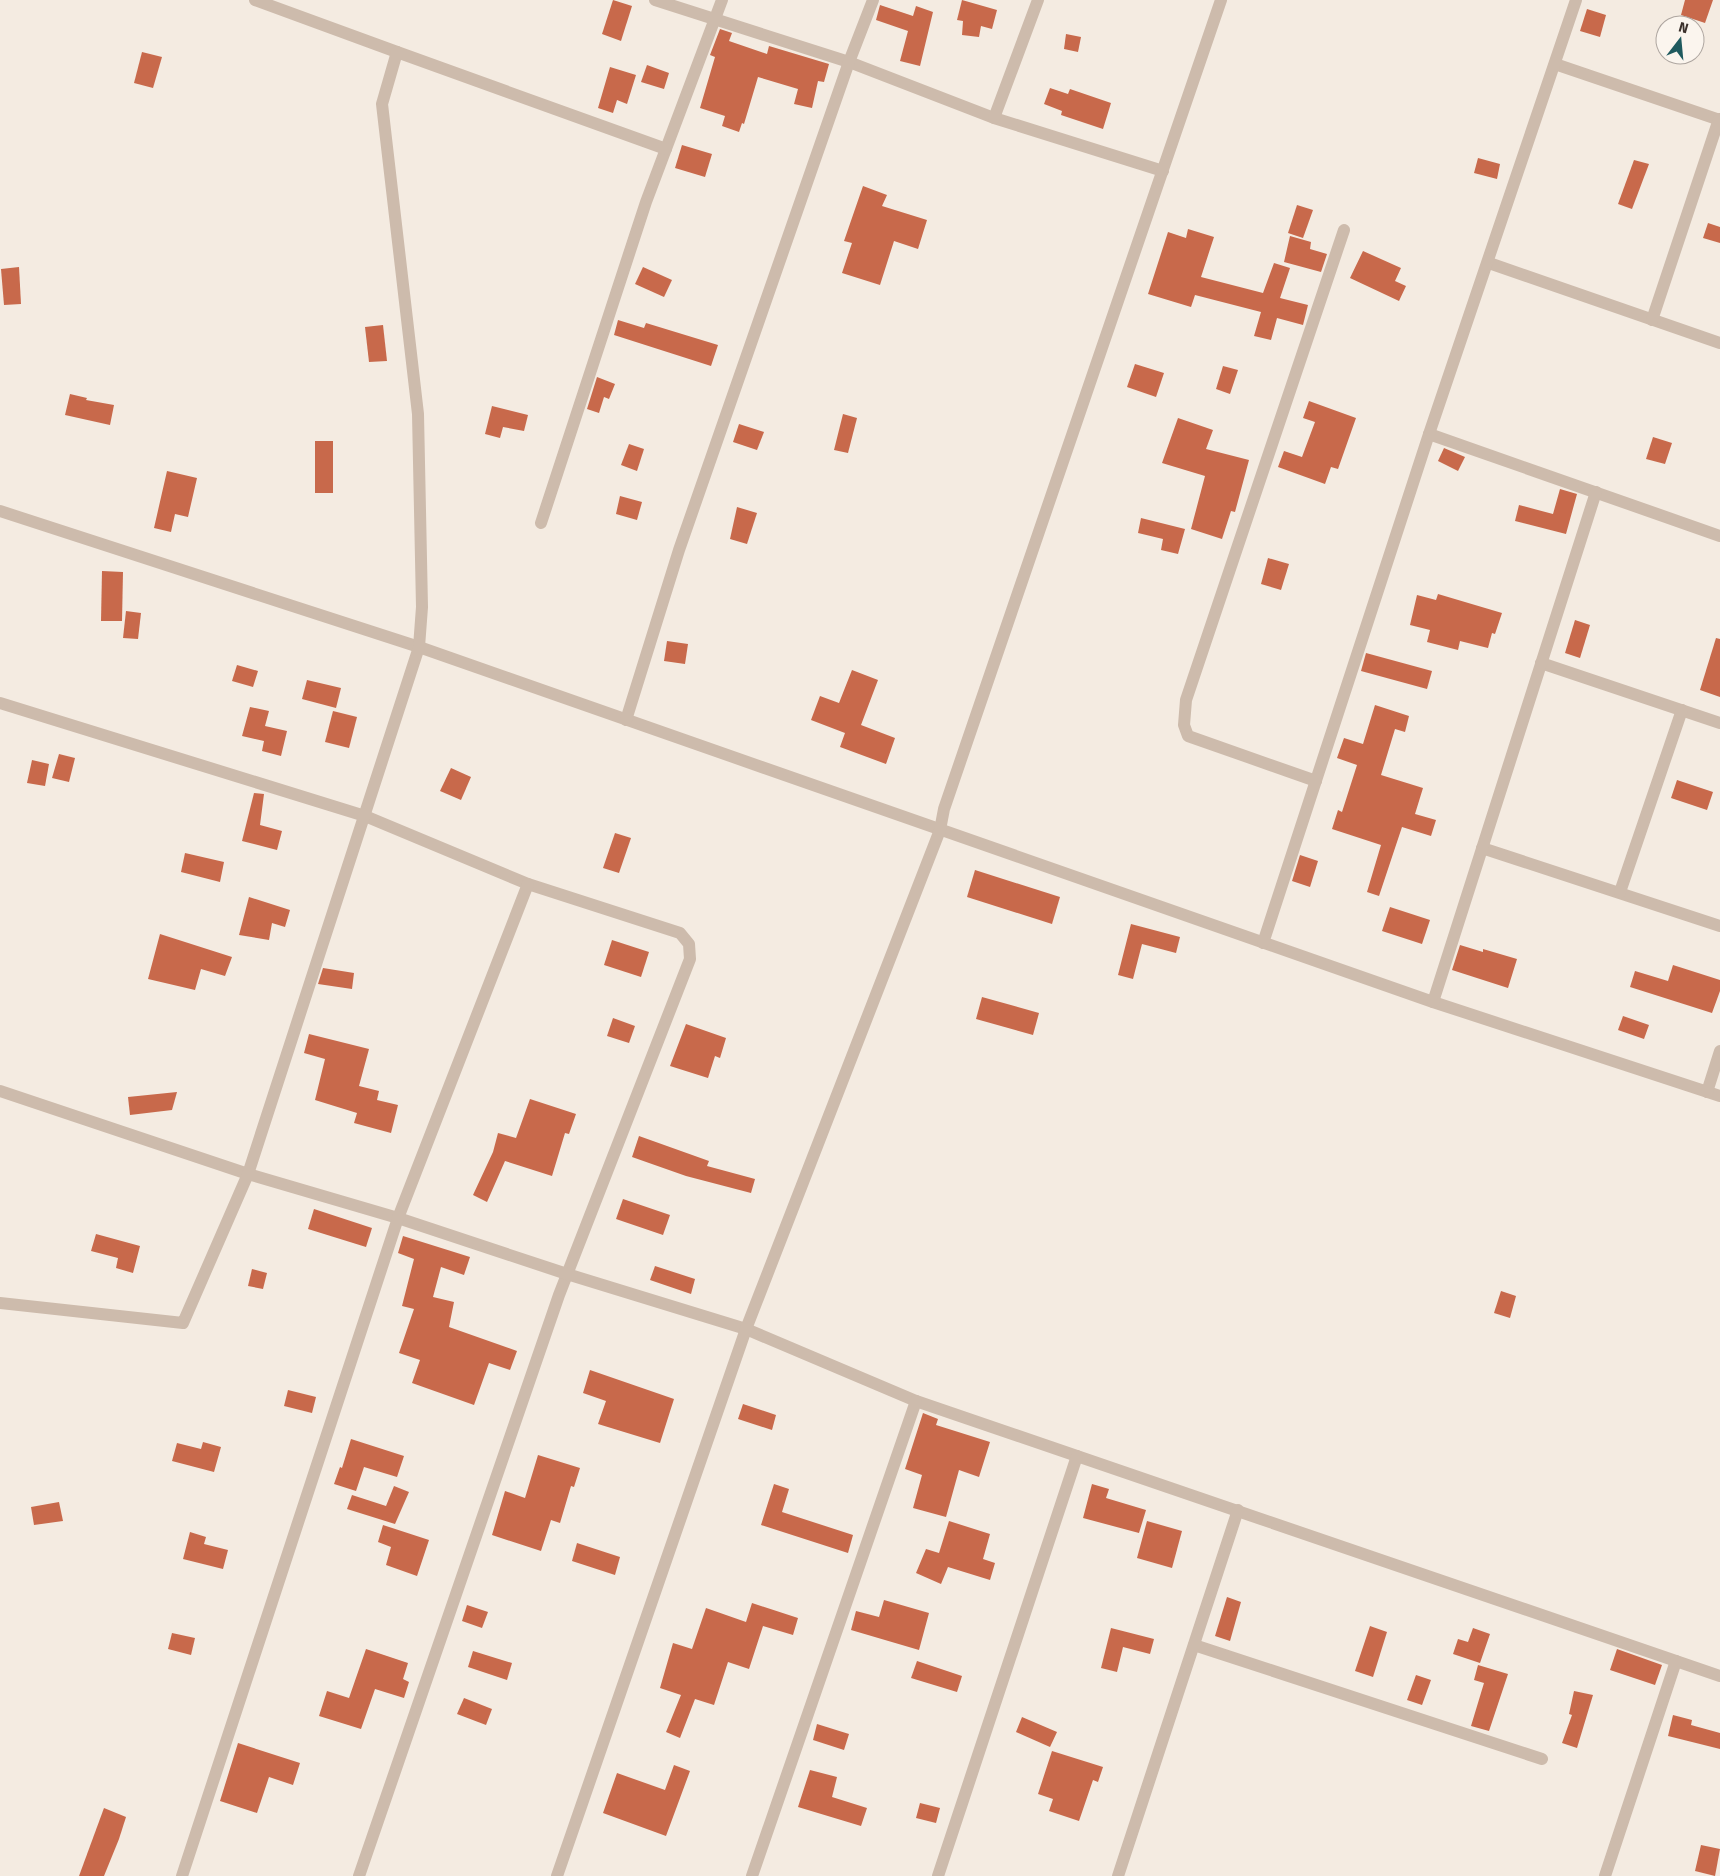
<svg xmlns="http://www.w3.org/2000/svg" width="1720" height="1876" font-family="'Fira Sans',sans-serif">
<style>
.building{fill:#c8694b}
.lines{fill:none;stroke-linecap:round;stroke-linejoin:round}
.street{stroke:#cdbbac;stroke-width:12}
</style>
<rect width="100%" height="100%" fill="#f4ebe1"/>
<g class="building">
<path d="M613 0 632 6 621 41 602 34Z"/>
<path d="M962 0 997 10 992 29 981 26 979 37 962 35 963 21 957 20Z"/>
<path d="M1685 0H1713L1705 23 1681 15Z"/>
<path d="M880 5 913 16 916 6 933 12 920 66 900 61 908 31 876 20Z"/>
<path d="M1587 9 1606 15 1600 37 1580 31Z"/>
<path d="M720 29 732 33 729 41 767 54 769 46 829 64 824 82 818 81 812 108 794 104 798 89 758 77 744 124 742 123 739 132 722 126 725 116 700 108 715 57 710 55Z"/>
<path d="M1066 34 1081 37 1078 52 1064 49Z"/>
<path d="M142 52 162 57 153 88 134 83Z"/>
<path d="M647 65 669 73 664 89 641 82Z"/>
<path d="M610 67 636 75 627 104 617 100 613 113 598 108Z"/>
<path d="M1050 88 1068 94 1070 89 1111 103 1103 129 1061 115 1062 111 1044 104Z"/>
<path d="M682 145 712 154 705 177 675 168Z"/>
<path d="M1478 158 1500 164 1497 179 1474 173Z"/>
<path d="M1634 160 1649 164 1632 209 1618 204Z"/>
<path d="M863 186 887 195 882 206 927 220 918 249 894 241 880 285 842 273 852 243 844 241Z"/>
<path d="M1297 205 1313 210 1303 238 1288 233Z"/>
<path d="M1708 223 1720 227V243L1703 238Z"/>
<path d="M1188 229 1214 237 1201 277 1263 293 1274 263 1290 268 1280 298 1308 305 1303 325 1277 318 1271 340 1254 336 1261 312 1195 295 1191 307 1148 294 1168 232 1186 238Z"/>
<path d="M1290 236 1311 242 1310 249 1327 254 1321 272 1284 262Z"/>
<path d="M1363 251 1401 268 1395 281 1406 286 1399 301 1350 278Z"/>
<path d="M19 267 21 304 4 305 1 269Z"/>
<path d="M643 267 672 280 664 297 635 284Z"/>
<path d="M618 320 644 328 646 323 718 345 711 366 614 335Z"/>
<path d="M383 325 387 361 369 362 365 327Z"/>
<path d="M1135 364 1164 373 1156 397 1127 387Z"/>
<path d="M1223 366 1238 370 1230 394 1216 389Z"/>
<path d="M597 377 615 384 609 399 604 397 599 413 587 409Z"/>
<path d="M70 394 87 398 86 400 114 405 110 425 65 415Z"/>
<path d="M1309 401 1356 418 1338 469 1331 467 1325 484 1278 467 1284 451 1302 457 1315 422 1303 418Z"/>
<path d="M492 406 528 415 524 431 503 427 500 438 485 434Z"/>
<path d="M843 414 857 418 848 453 834 450Z"/>
<path d="M1178 418 1213 430 1206 449 1249 460 1235 512 1231 511 1222 539 1191 529 1205 476 1162 463Z"/>
<path d="M739 424 764 432 757 450 733 442Z"/>
<path d="M1653 437 1672 443 1665 464 1646 459Z"/>
<rect x="315" y="441" width="18" height="52"/>
<path d="M629 444 644 449 637 471 621 465Z"/>
<path d="M1444 448 1465 457 1458 471 1438 461Z"/>
<path d="M167 471 197 478 188 517 175 514 171 532 154 528Z"/>
<path d="M1560 489 1577 494 1566 534 1515 521 1519 505 1553 514Z"/>
<path d="M620 496 642 502 637 520 616 514Z"/>
<path d="M737 507 757 513 747 544 730 539Z"/>
<path d="M1141 518 1185 529 1178 554 1161 550 1163 539 1138 533Z"/>
<path d="M1268 558 1289 564 1281 590 1261 584Z"/>
<path d="M102 571 123 572 122 621H101Z"/>
<path d="M1438 594 1502 613 1495 634 1492 633 1488 648 1460 641 1458 650 1427 642 1430 630 1410 625 1417 595 1436 600Z"/>
<path d="M126 611 141 613 138 639 123 638Z"/>
<path d="M1575 620 1590 625 1580 658 1565 653Z"/>
<path d="M1716 638 1720 639V697L1700 690Z"/>
<path d="M667 641 688 644 685 664 664 661Z"/>
<path d="M1366 653 1432 671 1427 689 1361 671Z"/>
<path d="M237 665 258 671 253 687 232 681Z"/>
<path d="M852 670 878 680 861 725 895 738 886 764 840 747 845 733 811 720 820 696 839 703Z"/>
<path d="M307 680 341 688 336 708 302 699Z"/>
<path d="M1375 705 1409 716 1405 732 1395 729 1381 775 1423 788 1415 814 1436 820 1431 836 1402 827 1379 896 1367 892 1381 845 1332 829 1338 810 1342 812 1357 765 1337 758 1344 738 1363 744Z"/>
<path d="M250 707 269 711 265 726 287 731 281 756 262 751 264 741 242 736Z"/>
<path d="M333 711 357 717 349 748 325 742Z"/>
<path d="M59 754 75 758 69 782 52 778Z"/>
<path d="M32 760 49 764 45 786 27 783Z"/>
<path d="M451 768 471 777 461 800 440 791Z"/>
<path d="M1677 780 1713 792 1707 810 1671 798Z"/>
<path d="M254 793 264 794 260 825 282 831 277 850 242 841Z"/>
<path d="M615 833 631 838 619 873 603 868Z"/>
<path d="M185 853 224 862 220 882 181 872Z"/>
<path d="M1300 855 1318 861 1310 887 1292 881Z"/>
<path d="M975 870 1060 897 1052 924 967 897Z"/>
<path d="M249 897 290 910 285 927 272 923 269 940 239 935Z"/>
<path d="M1390 907 1430 920 1422 944 1382 931Z"/>
<path d="M1131 924 1180 937 1176 953 1142 944 1133 979 1118 975Z"/>
<path d="M160 934 232 957 225 976 201 969 195 990 148 979Z"/>
<path d="M612 940 649 952 641 977 604 965Z"/>
<path d="M1460 945 1483 952V949L1517 959 1508 988 1452 970Z"/>
<path d="M1673 965 1720 980V991L1712 1013 1630 987 1635 971 1668 981Z"/>
<path d="M323 968 354 973 352 989 318 984Z"/>
<path d="M982 997 1039 1013 1033 1035 976 1019Z"/>
<path d="M1623 1016 1649 1025 1644 1039 1618 1030Z"/>
<path d="M613 1018 635 1026 629 1043 607 1036Z"/>
<path d="M686 1024 726 1038 720 1058 715 1056 708 1078 670 1066Z"/>
<path d="M309 1034 369 1049 359 1086 379 1091 377 1100 398 1105 391 1133 354 1123 357 1113 315 1100 325 1059 304 1053Z"/>
<path d="M177 1092 172 1110 130 1115 128 1097Z"/>
<path d="M530 1099 576 1114 569 1134 565 1133 552 1176 505 1161 487 1202 473 1195 493 1152 498 1133 516 1138Z"/>
<path d="M639 1136 709 1161 707 1166 755 1179 751 1193 686 1176 632 1157Z"/>
<path d="M623 1199 670 1215 663 1235 616 1219Z"/>
<path d="M314 1209 372 1228 366 1247 308 1229Z"/>
<path d="M96 1234 140 1246 133 1273 116 1268 118 1258 91 1251Z"/>
<path d="M403 1236 470 1257 464 1275 441 1267 433 1297 454 1302 449 1327 517 1351 510 1370 489 1363 474 1405 412 1383 420 1360 399 1353 414 1309 402 1306 414 1259 398 1253Z"/>
<path d="M655 1266 695 1279 691 1294 650 1280Z"/>
<path d="M252 1269 267 1273 263 1289 248 1286Z"/>
<path d="M1501 1291 1516 1296 1510 1318 1494 1313Z"/>
<path d="M590 1370 674 1399 660 1443 598 1424 606 1401 583 1393Z"/>
<path d="M288 1390 316 1397 312 1413 284 1406Z"/>
<path d="M743 1404 776 1415 772 1430 738 1419Z"/>
<path d="M923 1413 938 1419 936 1425 990 1442 979 1477 959 1470 946 1517 913 1508 922 1475 905 1469Z"/>
<path d="M351 1439 404 1456 397 1477 364 1467 356 1491 334 1484 340 1467 342 1468Z"/>
<path d="M203 1442 221 1447 214 1472 172 1461 177 1443 201 1449Z"/>
<path d="M538 1455 580 1468 574 1487 571 1486 560 1523 551 1520 541 1551 492 1535 505 1491 525 1498Z"/>
<path d="M774 1484 789 1489 782 1512 853 1535 848 1553 761 1525Z"/>
<path d="M1092 1484 1109 1489 1106 1498 1146 1510 1139 1533 1083 1518Z"/>
<path d="M394 1486 409 1492 395 1524 347 1509 352 1495 386 1506Z"/>
<path d="M59 1502 63 1521 34 1525 31 1507Z"/>
<path d="M949 1521 990 1534 983 1559 995 1563 990 1580 948 1567 941 1584 916 1573 926 1549 939 1553Z"/>
<path d="M1147 1521 1182 1531 1172 1568 1137 1558Z"/>
<path d="M383 1525 429 1540 417 1576 386 1565 391 1547 378 1542Z"/>
<path d="M190 1532 206 1537 204 1544 228 1550 223 1569 183 1559Z"/>
<path d="M577 1543 620 1557 615 1575 572 1561Z"/>
<path d="M1227 1597 1241 1602 1230 1641 1215 1636Z"/>
<path d="M884 1600 929 1613 919 1650 851 1630 856 1611 879 1617Z"/>
<path d="M752 1603 798 1618 793 1635 763 1626 749 1669 728 1662 714 1705 695 1699 680 1738 666 1732 681 1695 660 1688 673 1643 692 1649 706 1608 746 1622Z"/>
<path d="M467 1605 488 1612 482 1628 462 1621Z"/>
<path d="M1370 1626 1387 1632 1373 1677 1355 1671Z"/>
<path d="M1111 1628 1154 1639 1150 1654 1123 1647 1117 1672 1101 1668Z"/>
<path d="M1473 1628 1490 1634 1480 1663 1453 1654 1458 1639 1468 1642Z"/>
<path d="M172 1633 195 1638 191 1655 168 1649Z"/>
<path d="M366 1649 408 1663 403 1679 409 1682 404 1698 375 1689 361 1729 319 1716 327 1691 349 1698Z"/>
<path d="M1617 1649 1662 1665 1655 1685 1610 1670Z"/>
<path d="M473 1651 512 1663 507 1680 468 1667Z"/>
<path d="M917 1661 962 1676 957 1692 911 1678Z"/>
<path d="M1478 1665 1508 1674 1489 1731 1471 1726 1484 1683 1474 1680Z"/>
<path d="M1416 1675 1431 1680 1422 1705 1407 1700Z"/>
<path d="M1574 1691 1593 1695 1577 1748 1562 1743 1572 1715 1569 1714Z"/>
<path d="M464 1698 492 1709 486 1725 457 1714Z"/>
<path d="M1673 1715 1692 1720 1691 1725 1720 1733V1749L1668 1736Z"/>
<path d="M1022 1717 1057 1732 1050 1747 1016 1732Z"/>
<path d="M817 1724 849 1734 844 1750 813 1740Z"/>
<path d="M238 1743 300 1763 293 1785 269 1777 257 1813 220 1801Z"/>
<path d="M1052 1751 1103 1767 1098 1782 1093 1780 1079 1821 1049 1811 1053 1799 1038 1794Z"/>
<path d="M674 1765 690 1771 666 1836 603 1813 617 1773 665 1790Z"/>
<path d="M810 1770 837 1777 832 1797 867 1808 861 1826 798 1807Z"/>
<path d="M920 1803 940 1808 936 1823 916 1818Z"/>
<path d="M104 1808 126 1817 119 1839 104 1876H79Z"/>
<path d="M1701 1845 1720 1849 1715 1876 1695 1871Z"/>
</g>
<g class="lines">
<g class="street">
<path d="M255 0 397 52"/>
<path d="M655 0 849 62 994 118 1163 171"/>
<path d="M1555 64 1720 120"/>
<path d="M994 118 1038 0"/>
<path d="M1489 263 1720 343"/>
<path d="M1652 320 1719 119"/>
<path d="M1429 434 1720 536"/>
<path d="M0 511 419 647 1433 1002 1720 1096"/>
<path d="M541 523 646 202 722 0"/>
<path d="M1541 663 1720 723"/>
<path d="M0 703 365 816 528 884 680 933 689 944 690 959 559 1295 359 1876"/>
<path d="M626 720 679 550 849 62 873 0"/>
<path d="M1316 781 1188 736 1184 725 1186 700 1344 230"/>
<path d="M1482 848 1720 926"/>
<path d="M1620 892 1682 710"/>
<path d="M1263 943 1429 434 1576 0"/>
<path d="M1433 1002 1596 492"/>
<path d="M0 1091 248 1174 419 647 422 607 418 414 382 104 397 52 666 149"/>
<path d="M1707 1092 1720 1051"/>
<path d="M0 1303 183 1323 248 1174 398 1218 567 1274 746 1329 916 1401 1720 1676"/>
<path d="M1194 1645 1542 1759"/>
<path d="M182 1876 398 1218 528 884"/>
<path d="M557 1876 746 1329 940 830 944 809 1221 0"/>
<path d="M752 1876 916 1401"/>
<path d="M938 1876 1077 1456"/>
<path d="M1118 1876 1238 1510"/>
<path d="M1605 1876 1676 1661"/>
</g>
</g>
<g transform="translate(1680 40) rotate(16)"><circle r="24" fill="#fbf5ee" stroke="#aea6a0"/>
<path d="M0-4L9 19L0 12L-9 19Z" fill="#1f5a5e"/>
<text y="-8" font-size="14" font-weight="bold" text-anchor="middle" fill="#3b302b">N</text>
</g>
</svg>
